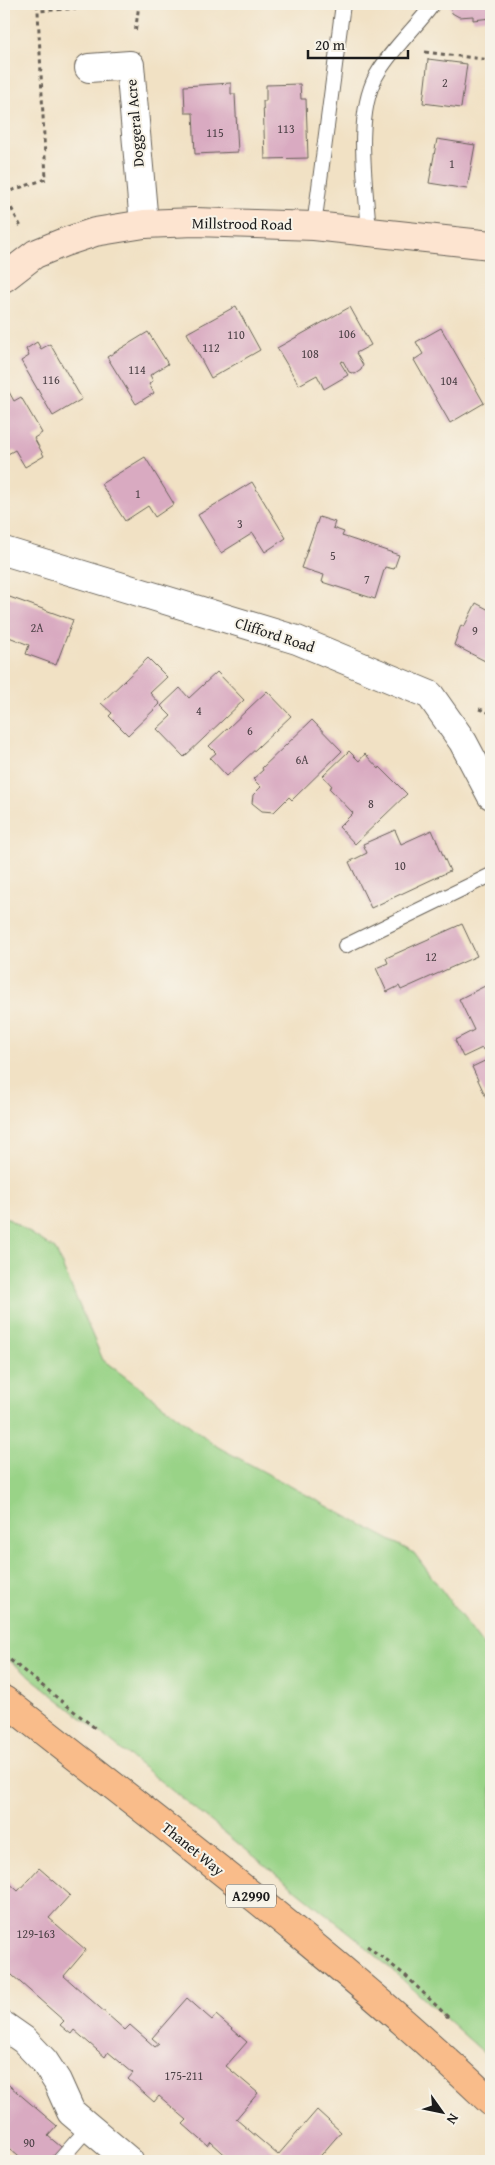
<svg xmlns="http://www.w3.org/2000/svg" width="495" height="2165" font-family="'Gentium Book Plus',serif">
<style>
.green{fill:#99d387;stroke:#5a7852}
.building{fill:#d9aac1}
.lines{fill:none;stroke-linecap:round;stroke-linejoin:round}
.lane-casing{stroke:#676157;stroke-width:16}
.street-casing{stroke:#676157;stroke-width:30}
.secondary-casing{stroke:#676157;stroke-width:30}
.primary-casing{stroke:#676157;stroke-width:30}
.path{stroke:#676157;stroke-width:3;stroke-dasharray:4 4;stroke-linecap:butt}
.lane{stroke:#fff;stroke-width:14}
.street{stroke:#fff;stroke-width:28}
.secondary{stroke:#fde4d0;stroke-width:28}
.primary{stroke:#f9bc8a;stroke-width:28}
.labels{text-anchor:middle;stroke-width:4;stroke-linejoin:round;paint-order:stroke}
.number-label{font-size:12px;fill:#4b4045}
.shield{fill:#f7f3e8;stroke:#5e5c59;stroke-width:1}
.shield-label{font-size:14px;font-weight:bold;fill:#1c1c1c}
.street-label{font-size:15px;fill:#1c1c1c;stroke:#f7f3e8}
</style>
<rect width="100%" height="100%" fill="#f7f3e8"/>
<filter id="ink" filterUnits="userSpaceOnUse"><feTurbulence type="fractalNoise" baseFrequency=".02" numOctaves="2"/><feDisplacementMap in="SourceGraphic" scale="10" xChannelSelector="R" yChannelSelector="G"/><feConvolveMatrix kernelMatrix="1 2 1 2 8 2 1 2 1" color-interpolation-filters="sRGB"/></filter>
<filter id="wash" filterUnits="userSpaceOnUse"><feTurbulence type="fractalNoise" baseFrequency=".0096" numOctaves="4" result="noise"/><feDisplacementMap in="SourceGraphic" scale="20" xChannelSelector="R" yChannelSelector="G"/><feGaussianBlur stdDeviation="1.12" result="paint"/><feColorMatrix in="noise" values="0 0 0 0 0 0 0 0 0 0 0 0 0 0 0 0 0 1.4 0 .05"/><feComposite in="paint" operator="in"/></filter>
<g filter="url(#wash)">
<rect width="100%" height="100%" fill="#f1e1c4"/>
<path class="green" d="M4 1216 55 1249 103 1360 218 1447 414 1553 491 1656V2059L355 1937 4 1656Z"/>
<g id="blocks">
<g class="building">
<path d="M452 4H491V18L473 20V16L459 17 452 13 450 5Z"/>
<path d="M428 59 467 64 461 108 423 103Z"/>
<path d="M231 83V94H235L238 152 195 154 193 113H185L184 86Z"/>
<path d="M300 84 301 99H306L308 158 265 159 263 101H266V85Z"/>
<path d="M437 139 475 145 467 189 429 183Z"/>
<path d="M236 306 260 350 211 378 187 333Z"/>
<path d="M350 307 371 345 356 353 363 365 361 370 355 374 349 372 343 361 340 362 348 375 324 389 317 375 299 385 277 348Z"/>
<path d="M441 328 484 403 450 423 414 360 423 354 416 342Z"/>
<path d="M148 332 168 364 150 375 153 381 149 384 154 393 136 404 107 357Z"/>
<path d="M37 342 41 349 50 344 82 399 53 416 21 361 29 356 26 349Z"/>
<path d="M491 354V365L486 357Z"/>
<path d="M4 383 14 401 21 397 42 433 34 438 44 456 25 467 15 450 6 455 4 452Z"/>
<path d="M145 457 174 504 155 517 148 506 125 521 101 484Z"/>
<path d="M252 482 286 538 265 552 253 533 221 553 198 515Z"/>
<path d="M319 517 335 522 333 528 344 532 342 536 399 555 394 569 385 567 375 599 322 582 324 575 301 568Z"/>
<path d="M4 595 73 620 56 665 26 654 29 645 4 635Z"/>
<path d="M476 603 491 611V664L454 645 461 625 464 627Z"/>
<path d="M148 658 167 677 150 693 160 704 128 735 109 716 112 713 101 703Z"/>
<path d="M217 672 244 700 184 757 157 729 171 716 161 706 180 688 189 698Z"/>
<path d="M267 691 291 716 227 776 210 758 216 753 209 746Z"/>
<path d="M312 720 342 751 292 800 289 797 274 812 262 811 252 803 253 795 261 787 253 779 263 770 262 768Z"/>
<path d="M349 751 359 761 365 754 379 769 380 767 407 794 355 844 339 827 353 813 329 788 332 786 323 776Z"/>
<path d="M395 830 401 844 432 830 450 871 371 908 349 862 367 853 363 844Z"/>
<path d="M462 924 477 956 401 990 399 986 387 992 376 968 388 963 386 958Z"/>
<path d="M487 985 491 994V1047L483 1050 482 1048 463 1057 455 1040 474 1030 459 999Z"/>
<path d="M491 1058V1108L472 1067Z"/>
<path d="M39 1868 70 1895 49 1918 86 1950 64 1976 125 2030 130 2025 155 2047 159 2044 152 2038 187 1998 212 2020 216 2015 247 2042 226 2066 258 2093 236 2119 278 2155 317 2110 341 2132 316 2161H232L211 2142 208 2146 183 2124 187 2120 159 2096 154 2102 128 2079 133 2073 108 2052 105 2057 74 2030 71 2034 66 2030 60 2025 64 2021 4 1968V1878L18 1891Z"/>
<path d="M4 2081 57 2126 48 2136 78 2161H24L4 2144Z"/>
</g>
</g>
</g>
<g filter="url(#ink)">
<use href="#blocks" fill-opacity="0" stroke="#676157" stroke-width="1"/>
<g class="lines">
<g class="lane-casing">
<g id="lane">
<path d="M314 226 343 4"/>
<path d="M369 232C366 185 354 118 376 76 391 49 415 29 433 4"/>
<path d="M345 946 491 875"/>
<path d="M59 2161 89 2127"/>
</g>
</g>
<g class="street-casing">
<g id="street">
<path d="M89 68 130 65 144 224"/>
<path d="M4 551 297 640 430 695 463 742 491 795"/>
<path d="M4 2026 24 2040 44 2061 57 2081 71 2112 129 2161"/>
</g>
</g>
<g class="secondary-casing">
<path id="secondary" d="M4 278 35 254 62 243 95 232 144 224 195 222 314 226 491 245"/>
</g>
<g class="primary-casing">
<path id="primary" d="M4 1700C168 1830 339 1957 491 2102"/>
</g>
<g class="path">
<path d="M37 4 38 11"/>
<path d="M425 52 491 60"/>
<path d="M4 193 46 179 38 11 139 4 135 34"/>
<path d="M4 194 21 227"/>
<path d="M479 709 491 713"/>
<path d="M4 1655 95 1728"/>
<path d="M367 1946 405 1975 449 2018"/>
</g>
<use href="#lane" class="lane"/>
<use href="#street" class="street"/>
<use href="#secondary" class="secondary"/>
<use href="#primary" class="primary"/>
</g>
</g>
<g class="labels">
<g class="number-label">
<text x="445" y="87">2</text>
<text x="286" y="133">113</text>
<text x="215" y="137">115</text>
<text x="452" y="168">1</text>
<text x="347" y="338">106</text>
<text x="236" y="339">110</text>
<text x="211" y="352">112</text>
<text x="310" y="358">108</text>
<text x="137" y="374">114</text>
<text x="51" y="384">116</text>
<text x="449" y="385">104</text>
<text x="138" y="498">1</text>
<text x="240" y="528">3</text>
<text x="333" y="560">5</text>
<text x="367" y="584">7</text>
<text x="37" y="632">2A</text>
<text x="475" y="635">9</text>
<text x="199" y="715">4</text>
<text x="250" y="735">6</text>
<text x="302" y="764">6A</text>
<text x="371" y="808">8</text>
<text x="400" y="870">10</text>
<text x="431" y="961">12</text>
<text x="36" y="1938">129-163</text>
<text x="184" y="2080">175-211</text>
<text x="29" y="2147">90</text>
</g>
<rect class="shield" x="226" y="1884.5" width="50" height="23" rx="4"/>
<g class="shield-label">
<text x="251" y="1901">A2990</text>
</g>
<g class="street-label">
<text transform="translate(135 123) rotate(-95)" y="5">Doggeral Acre</text>
<text transform="translate(242 224) rotate(1)" y="5">Millstrood Road</text>
<text transform="translate(275 635) rotate(18)" y="5">Clifford Road</text>
<text transform="translate(193 1849) rotate(39)" y="5">Thanet Way</text>
</g>
</g>
<rect width="495" height="2165" fill="none" stroke="#f7f3e8" stroke-width="20"/>
<g transform="translate(442 2112) rotate(123)" stroke="#f7f3e8" stroke-width="4" paint-order="stroke">
<path d="M0-4L9 19L0 12L-9 19Z" fill="#1c1c1c"/>
<text y="-8" font-size="14" font-weight="bold" text-anchor="middle" fill="#1c1c1c">N</text>
</g>
<path d="M308 50v8h100v-8" fill="none" stroke="#1c1c1c" stroke-width="2.5"/>
<text x="315" y="50" font-size="15" fill="#1c1c1c" stroke="#f7f3e8" stroke-width="4" paint-order="stroke">20 m</text>
</svg>
